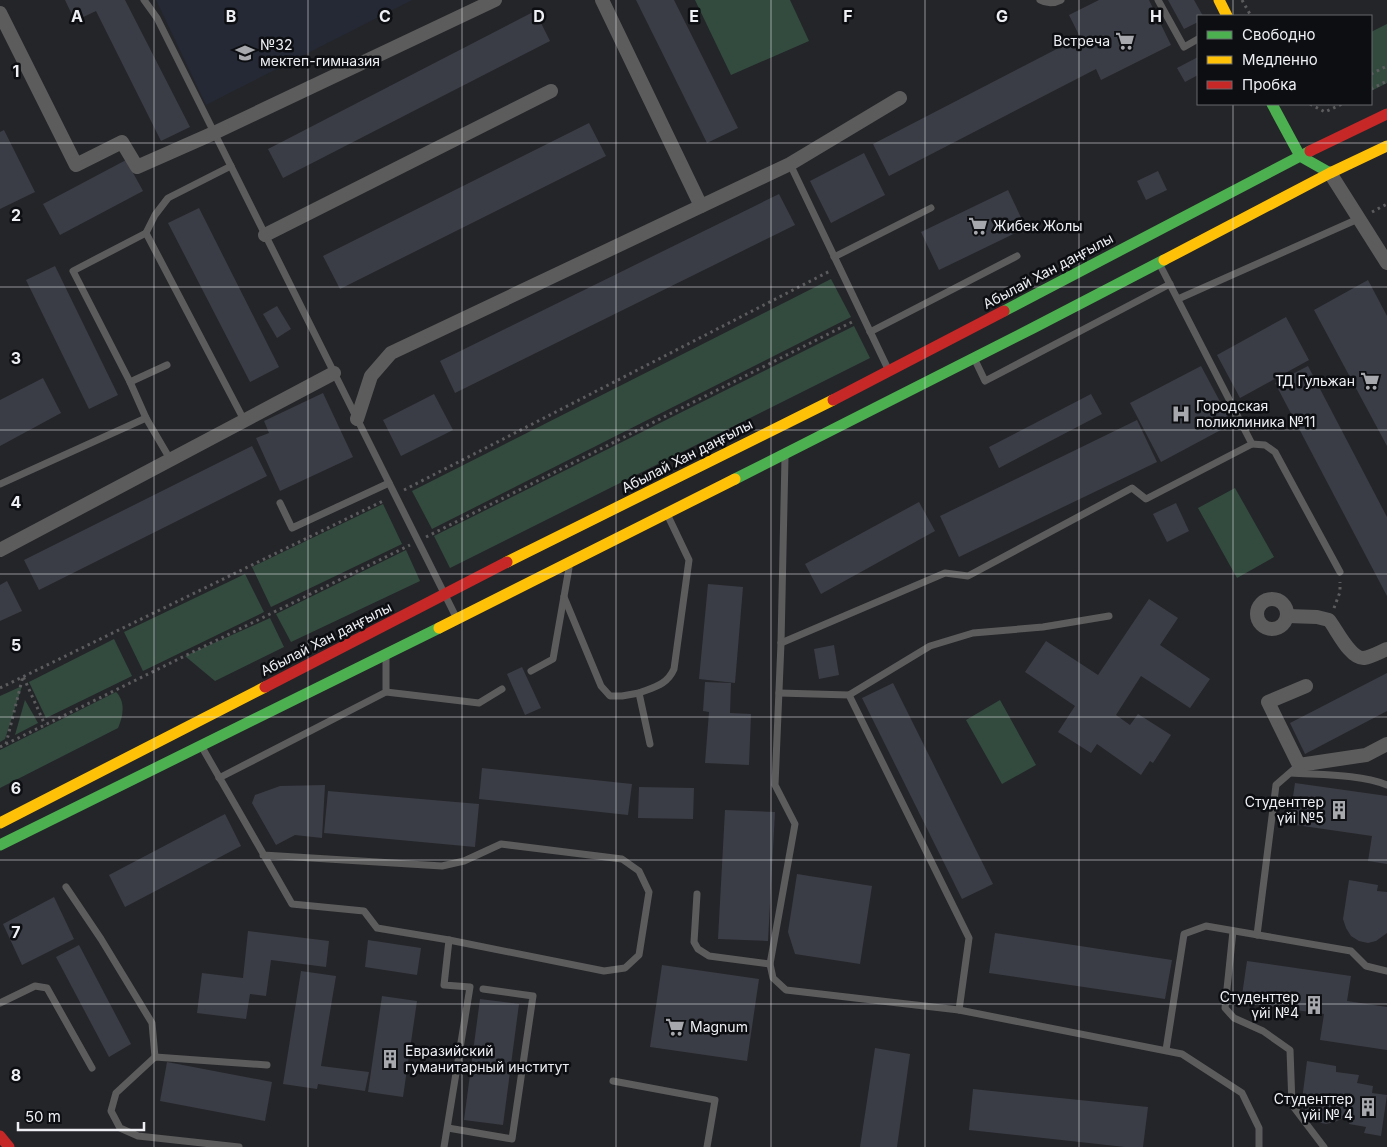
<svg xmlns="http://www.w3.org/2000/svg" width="1387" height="1147" font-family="Inter,sans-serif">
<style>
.built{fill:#252935}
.green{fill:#334b3e}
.building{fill:#3b3d46}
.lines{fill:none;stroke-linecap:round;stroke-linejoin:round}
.path{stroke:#5c5c5e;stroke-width:3;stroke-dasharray:2.5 4;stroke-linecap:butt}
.lane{stroke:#5d5c5c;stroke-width:7}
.street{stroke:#5d5c5c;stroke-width:14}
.fast{stroke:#4caf50;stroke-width:11}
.slow{stroke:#ffc107;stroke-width:11}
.jam{stroke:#c62828;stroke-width:11}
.grid{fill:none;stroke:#edeff4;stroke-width:1;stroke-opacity:0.55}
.labels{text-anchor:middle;stroke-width:5;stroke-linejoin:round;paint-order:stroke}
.poi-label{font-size:14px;fill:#edeff4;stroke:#0c0e11;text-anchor:end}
.street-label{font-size:14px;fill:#edeff4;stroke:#0c0e11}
.grid-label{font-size:16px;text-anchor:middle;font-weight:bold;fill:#edeff4;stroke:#0c0e11;stroke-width:5;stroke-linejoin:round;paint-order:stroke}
</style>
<rect width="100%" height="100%" fill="#242529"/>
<path class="built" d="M156 0H412L206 105Z"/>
<g class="green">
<path d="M695 0H790L809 41 731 75Z"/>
<path d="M1387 24V83L1371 91V32Z"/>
<path d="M831 279 851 317 432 529 412 491Z"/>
<path d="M854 326 870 358 450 568 434 536Z"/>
<path d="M1235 488 1274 557 1237 578 1198 508Z"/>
<path d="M383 504 402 544 271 607 252 567Z"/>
<path d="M406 550 420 581 291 642 276 614Z"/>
<path d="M245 574 264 612 143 671 124 632Z"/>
<path d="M270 618 284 647 215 681 185 656Z"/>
<path d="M114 639 132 676 46 718 29 682Z"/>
<path d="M22 686 5 739 0 742V696Z"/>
<path d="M116 692C126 702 123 717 118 728L0 788V750Z"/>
<path d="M25 700 38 723 15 735Z"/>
<path d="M1000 700 1036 765 1002 784 966 720Z"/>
</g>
<g class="building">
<path d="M65 0H125L190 127 161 141 96 11 75 21Z"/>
<path d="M636 0H674L738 128 707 143Z"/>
<path d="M1099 0H1149L1171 45 1101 80 1096 69 889 176 873 144 1080 37 1069 15Z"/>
<path d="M1168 0H1194L1203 16H1198V22L1184 29Z"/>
<path d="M535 11 550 41 283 178 268 149Z"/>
<path d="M1198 57V75L1185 82 1177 68Z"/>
<path d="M589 123 606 156 340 289 323 256Z"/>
<path d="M4 130 35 192 0 209V132Z"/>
<path d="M864 153 885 195 831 223 810 181Z"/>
<path d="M126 160 143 191 60 235 43 204Z"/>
<path d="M1158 171 1167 190 1146 200 1137 181Z"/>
<path d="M1008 190 1026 228 939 270 921 232Z"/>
<path d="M779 194 795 225 455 393 440 361Z"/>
<path d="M199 208 279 367 250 382 168 223Z"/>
<path d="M55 266 118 395 89 409 26 280Z"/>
<path d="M1368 280 1387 316V446L1314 310Z"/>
<path d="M277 306 291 329 277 338 263 314Z"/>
<path d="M1286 317 1309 360 1240 398 1217 355Z"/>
<path d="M1201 366 1232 424 1161 462 1130 403Z"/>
<path d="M1308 366 1387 517V596L1275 383Z"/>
<path d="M43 378 61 413 0 446V400Z"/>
<path d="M323 393 353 457 280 491 256 438 269 433 264 421Z"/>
<path d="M434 394 453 430 401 456 383 420Z"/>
<path d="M1091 394 1102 414 999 468 989 447Z"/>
<path d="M1137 420 1157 462 959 557 940 516Z"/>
<path d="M252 446 267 476 39 590 24 560Z"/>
<path d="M919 502 935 531 821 594 805 564Z"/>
<path d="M1176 503 1189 531 1167 542 1153 514Z"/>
<path d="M7 581 22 611 0 621V585Z"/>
<path d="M708 584 743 587 735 683 699 679Z"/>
<path d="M1149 599 1178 618 1160 645 1210 679 1190 708 1141 676 1116 715 1130 725 1138 714 1171 735 1153 763 1150 761 1141 775 1097 744 1091 753 1058 732 1075 706 1025 672 1046 641 1098 675Z"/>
<path d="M834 645 839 675 819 679 814 649Z"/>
<path d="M522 667 541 708 525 715 507 674Z"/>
<path d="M1387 673V711L1305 754 1290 723Z"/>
<path d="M705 682 731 683 730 713 751 714 749 765 705 763 709 712 703 711Z"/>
<path d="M893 683 993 884 962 899 862 698Z"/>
<path d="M482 768 632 784 628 815 479 799Z"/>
<path d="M1295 783 1387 796V864L1368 861 1372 836 1289 824Z"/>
<path d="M325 785 322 838 295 835 276 845 252 803 255 795 280 786Z"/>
<path d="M639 787 694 788 693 819 638 818Z"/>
<path d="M328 791 479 804 475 847 324 833Z"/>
<path d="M725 810 775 812 768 941 718 939Z"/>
<path d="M225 814 241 846 125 907 109 875Z"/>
<path d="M797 874 872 886 860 964 795 954 788 932Z"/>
<path d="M1349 880 1378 885 1377 891 1387 892V933L1376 941 1368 943 1359 941 1351 936 1346 928 1343 919Z"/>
<path d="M54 897 74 939 22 965 3 924Z"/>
<path d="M248 931 329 941 326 967 271 960 266 996 250 994 246 1019 197 1013 202 973 243 978Z"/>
<path d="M995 933 1172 960 1165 999 989 973Z"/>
<path d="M368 940 421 948 417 975 365 967Z"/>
<path d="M79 945 131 1044 109 1057 56 957Z"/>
<path d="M1247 961 1351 976 1347 1001 1387 1007V1050L1320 1040 1324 1014 1241 1002Z"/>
<path d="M662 965 759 979 747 1061 650 1047Z"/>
<path d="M301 971 336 976 321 1066 369 1072 365 1091 318 1084 317 1089 283 1084Z"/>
<path d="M382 996 417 1001 403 1097 368 1092Z"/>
<path d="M480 999 519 1004 503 1125 464 1120Z"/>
<path d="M875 1048 910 1054 897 1147H860Z"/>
<path d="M1307 1061 1336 1066V1072L1359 1075 1357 1083 1373 1086 1372 1093 1387 1095 1381 1136 1364 1133 1366 1127 1349 1124 1351 1115 1349 1111 1343 1118 1335 1122 1326 1124 1317 1122 1310 1117 1305 1109 1302 1100Z"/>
<path d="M167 1062 272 1082 265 1121 160 1101Z"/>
<path d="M973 1089 1148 1107 1143 1147H1125L969 1130Z"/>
</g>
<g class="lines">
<g class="path">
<path d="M1242 0 1251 16"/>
<path d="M1371 74 1387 66"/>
<path d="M1371 89 1387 81"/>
<path d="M1310 104 1325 112 1342 104"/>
<path d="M1372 212 1387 204"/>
<path d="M404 490 830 271"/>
<path d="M426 537 854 321"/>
<path d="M1334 608 1340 592V582"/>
<path d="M0 688 383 501"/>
<path d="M6 744 23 676 45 725"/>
<path d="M0 747 410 545"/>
</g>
<g class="lane">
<path d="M144 0 157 18 456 617"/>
<path d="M1040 0C1047 4 1053 4 1061 0"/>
<path d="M1158 0 1184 47 1198 39"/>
<path d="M790 164 888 369"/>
<path d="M146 233 155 215 168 198 231 166"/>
<path d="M834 257 931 208"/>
<path d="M1178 299 1358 219"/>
<path d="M870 332 1017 256"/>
<path d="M975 360 985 381 1170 284"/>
<path d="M130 382 167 365"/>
<path d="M1252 444 1265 445 1275 452 1340 572"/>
<path d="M785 457 781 643 775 785 795 824 770 964 773 978 786 990 959 1010 1182 1054 1242 1093 1259 1128V1147"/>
<path d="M170 459 146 418 130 382 73 271 146 233 244 420"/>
<path d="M0 484 146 418"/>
<path d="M280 503 292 528 389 483"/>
<path d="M564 597 601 686 610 696H622L639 693"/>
<path d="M781 643 945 573 968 576 1132 488 1146 499 1252 444 1160 265"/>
<path d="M531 671 553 659 569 568"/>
<path d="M386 692 479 703 502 689"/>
<path d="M779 693 849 695 969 938 959 1010"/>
<path d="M849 695 930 646 973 633 1043 627 1109 616"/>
<path d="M650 744 639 693C654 687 667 685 674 669L689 560 668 516"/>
<path d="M203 749 292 904 364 911 377 928 449 940 604 971 625 968 639 955 649 892 639 871 622 859 501 844 464 861 442 866 263 855"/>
<path d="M1291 773C1319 775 1361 774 1387 785"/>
<path d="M219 778 386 692V657"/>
<path d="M66 887 101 939 152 1023 155 1057"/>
<path d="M697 894 694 942 698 949 709 956 770 964"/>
<path d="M1233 931 1225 1008 1234 1018 1263 1031 1290 1050 1292 1105 1324 1147"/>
<path d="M1257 935 1276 785 1299 765"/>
<path d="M0 1003 35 986 47 988 92 1068"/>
<path d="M1166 1050 1184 934 1206 926 1351 951 1366 966 1387 971"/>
<path d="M613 1081 715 1100 707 1147"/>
<path d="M448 1128 512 1139 533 996 483 989"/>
<path d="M239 1147 138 1136 120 1128 111 1111 116 1093 155 1057 267 1065"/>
<path d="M444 1147 470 987 444 985 449 940"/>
</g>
<g class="street">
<path d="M602 0 701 206"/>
<path d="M0 13 76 165 122 142 137 167 214 133 495 0"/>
<path d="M1330 173 1387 263"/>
<path d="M265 235 551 91"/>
<path d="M357 419 371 376 391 353 790 164 900 98"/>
<path d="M0 550 334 373"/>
<circle cx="1272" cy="614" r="15"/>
<path d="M1288 616 1317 617 1329 620C1337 630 1350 659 1364 658 1371 657 1380 652 1387 649"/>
<path d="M1306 686 1268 702 1299 765 1366 755 1387 744"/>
</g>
<g class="fast">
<path d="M1272 104 1300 156 1330 173"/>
<path d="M1004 311 1310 151"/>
<path d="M735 479 1033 328 1164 260"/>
<path d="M0 845 439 628"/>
</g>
<g class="slow">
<path d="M1219 0 1227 16"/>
<path d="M1164 260 1330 173 1387 146"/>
<path d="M507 562 833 400"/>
<path d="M439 628 735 479"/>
<path d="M0 823 265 687"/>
</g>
<g class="jam">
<path d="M1310 151 1387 114"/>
<path d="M833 400 1004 311"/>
<path d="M265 687 507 562"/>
<path d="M0 1136 9 1147"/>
</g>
</g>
<path class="grid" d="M154 0V1147M308 0V1147M462 0V1147M616 0V1147M771 0V1147M925 0V1147M1079 0V1147M1233 0V16M1233 104V1147M0 143H1387M0 287H1387M0 430H1387M0 574H1387M0 717H1387M0 860H1387M0 1004H1387"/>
<defs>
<g id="supermarket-bare" transform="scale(1.5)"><path d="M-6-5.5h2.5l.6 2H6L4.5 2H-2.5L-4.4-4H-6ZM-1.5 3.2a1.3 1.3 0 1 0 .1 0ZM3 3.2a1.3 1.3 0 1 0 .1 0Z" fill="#a7a8ad" stroke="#0c0e11" stroke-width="2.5" paint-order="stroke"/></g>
<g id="school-bare" transform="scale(1.5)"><path d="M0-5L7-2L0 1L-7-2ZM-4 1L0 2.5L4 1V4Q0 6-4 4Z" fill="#a7a8ad" stroke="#0c0e11" stroke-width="2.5" paint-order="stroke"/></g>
<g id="hospital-bare" transform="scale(1.5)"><path d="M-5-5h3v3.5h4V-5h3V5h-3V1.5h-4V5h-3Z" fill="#a7a8ad" stroke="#0c0e11" stroke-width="2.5" paint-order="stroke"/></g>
<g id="building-bare" transform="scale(1.5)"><path d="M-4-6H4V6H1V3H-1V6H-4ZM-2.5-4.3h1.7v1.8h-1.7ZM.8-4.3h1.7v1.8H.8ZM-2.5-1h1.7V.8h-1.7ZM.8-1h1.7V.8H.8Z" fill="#a7a8ad" stroke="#0c0e11" stroke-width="2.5" paint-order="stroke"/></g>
</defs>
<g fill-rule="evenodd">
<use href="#supermarket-bare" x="1125" y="41"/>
<use href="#school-bare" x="245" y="53"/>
<use href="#supermarket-bare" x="978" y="226"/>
<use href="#supermarket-bare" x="1370" y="381"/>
<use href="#hospital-bare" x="1181" y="414"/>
<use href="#building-bare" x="1339" y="810"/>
<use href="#building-bare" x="1314" y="1005"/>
<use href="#supermarket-bare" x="675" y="1027"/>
<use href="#building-bare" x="390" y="1059"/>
<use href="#building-bare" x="1368" y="1107"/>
</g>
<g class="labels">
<g class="poi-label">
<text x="1110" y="46">Встреча</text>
<text x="260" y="50" text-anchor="start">№32<tspan x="260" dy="16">мектеп-гимназия</tspan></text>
<text x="993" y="231" text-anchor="start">Жибек Жолы</text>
<text x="1355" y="386">ТД Гульжан</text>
<text x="1196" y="411" text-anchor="start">Городская<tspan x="1196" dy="16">поликлиника №11</tspan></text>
<text x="1324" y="807">Студенттер<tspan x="1324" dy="16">үйі №5</tspan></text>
<text x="1299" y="1002">Студенттер<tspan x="1299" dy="16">үйі №4</tspan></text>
<text x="690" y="1032" text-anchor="start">Magnum</text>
<text x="405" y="1056" text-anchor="start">Евразийский<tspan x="405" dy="16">гуманитарный институт</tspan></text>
<text x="1353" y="1104">Студенттер<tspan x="1353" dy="16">үйі № 4</tspan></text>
</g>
<g class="street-label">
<text transform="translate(1048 271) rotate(-28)" y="5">Абылай Хан даңғылы</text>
<text transform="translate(687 456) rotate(-27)" y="5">Абылай Хан даңғылы</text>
<text transform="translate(326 639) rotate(-27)" y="5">Абылай Хан даңғылы</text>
</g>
</g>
<g class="grid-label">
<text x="77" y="22">A</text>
<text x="231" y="22">B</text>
<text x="385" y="22">C</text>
<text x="539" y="22">D</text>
<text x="694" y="22">E</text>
<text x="848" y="22">F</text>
<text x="1002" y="22">G</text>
<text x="1156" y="22">H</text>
<text x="16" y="77">1</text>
<text x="16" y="221">2</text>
<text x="16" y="364">3</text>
<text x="16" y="508">4</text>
<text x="16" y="651">5</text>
<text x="16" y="794">6</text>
<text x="16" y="938">7</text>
<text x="16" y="1081">8</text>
</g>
<rect x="1197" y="15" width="175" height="90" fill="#0c0e11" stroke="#66686c"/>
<rect x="1207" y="31" width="25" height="8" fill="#4caf50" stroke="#66686c"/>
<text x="1242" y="40" font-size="15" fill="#edeff4">Свободно</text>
<rect x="1207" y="56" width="25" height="8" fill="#ffc107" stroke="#66686c"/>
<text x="1242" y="65" font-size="15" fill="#edeff4">Медленно</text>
<rect x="1207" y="81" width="25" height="8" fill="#c62828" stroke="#66686c"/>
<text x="1242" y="90" font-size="15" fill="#edeff4">Пробка</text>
<path d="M18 1122v8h126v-8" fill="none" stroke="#edeff4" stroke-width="2.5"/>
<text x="25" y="1122" font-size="15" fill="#edeff4" stroke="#0c0e11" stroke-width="4" paint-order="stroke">50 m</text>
</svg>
